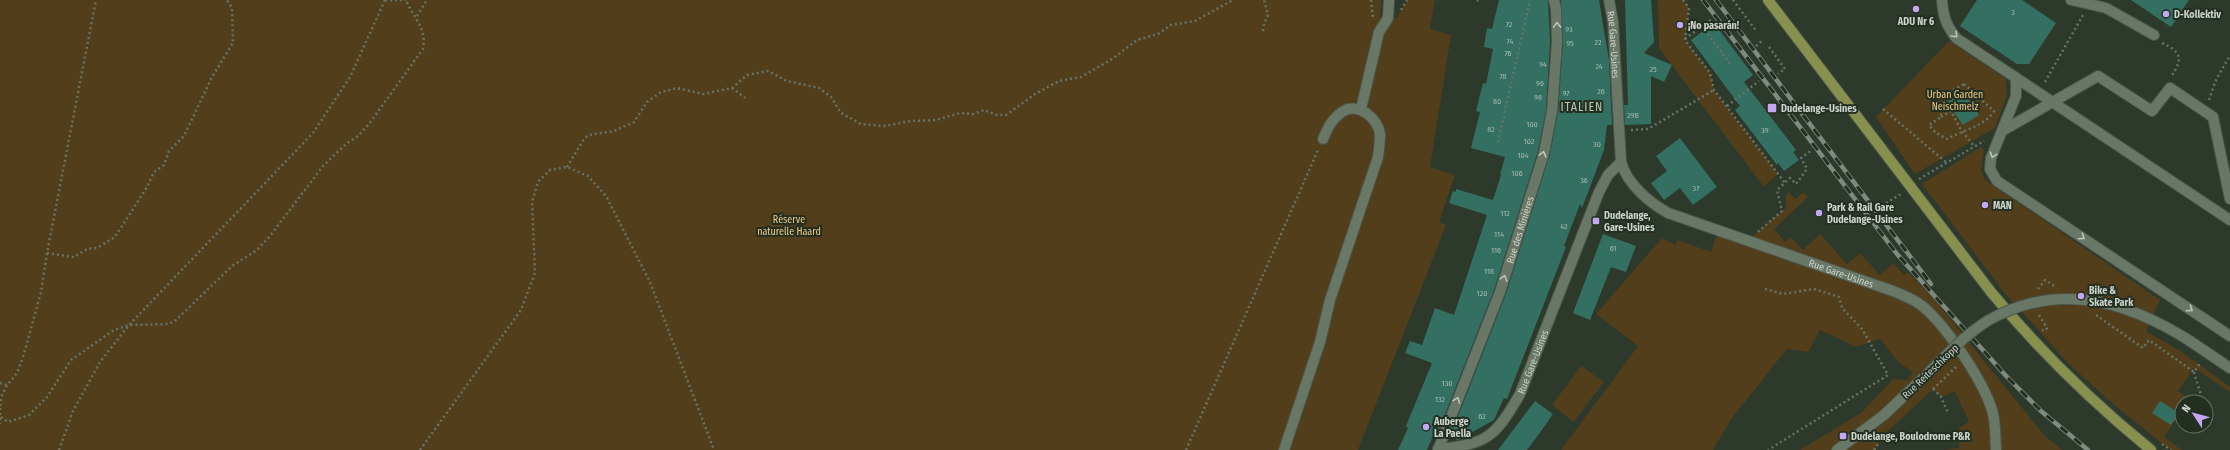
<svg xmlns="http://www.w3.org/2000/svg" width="2230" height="450" font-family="'Fira Sans Condensed',sans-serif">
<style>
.green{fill:#523e1b}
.building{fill:#337061}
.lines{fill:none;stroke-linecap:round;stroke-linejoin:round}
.minor-casing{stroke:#4b564a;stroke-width:12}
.major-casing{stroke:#4b564a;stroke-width:12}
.path{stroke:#687367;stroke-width:2.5;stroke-dasharray:2 3;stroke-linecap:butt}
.minor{stroke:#697767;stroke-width:10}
.major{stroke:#88904e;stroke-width:10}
.rail-casing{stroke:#7f8a7e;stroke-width:4.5}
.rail{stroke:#222f21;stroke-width:3;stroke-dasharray:9;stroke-linecap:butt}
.minor-bridge-casing{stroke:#4b564a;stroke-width:12;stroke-linecap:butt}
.minor-bridge{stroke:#697767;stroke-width:10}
.oneway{stroke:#bdc6bc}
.poi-dot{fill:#c5a7f1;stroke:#222f21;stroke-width:1.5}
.labels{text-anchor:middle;stroke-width:4;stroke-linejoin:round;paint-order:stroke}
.number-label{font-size:8px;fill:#a6bbb0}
.poi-label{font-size:10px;font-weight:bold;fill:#ccd4cb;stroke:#222f21;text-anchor:start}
.street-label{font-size:10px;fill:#ccd4cb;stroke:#222f21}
.park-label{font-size:10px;fill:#f4ca85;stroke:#222f21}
.quarter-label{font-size:12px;letter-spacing:1px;fill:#b7c7b6;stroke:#222f21}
</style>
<rect width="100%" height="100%" fill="#2c392b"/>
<g class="green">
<path d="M0 0H1381L1380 18H1397L1407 0H1435L1430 29 1451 35 1430 167 1455 175 1439 222 1446 225 1358 450H0Z"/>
<path d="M1658 0H1683L1689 8 1685 40 1710 73 1714 90 1778 174 1764 187 1659 48Z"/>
<path d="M1949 41 2006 79 2007 95 1995 128 1915 174 1876 117Z"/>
<path d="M1981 147 1984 150 1981 170 1985 180 2160 300 2146 331 2182 352 2230 387V392L2194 368 2178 391 2190 400 2189 402H2182V411L2164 437 2182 450H2171L2160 442 2106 398 2068 363 2004 292 1922 184Z"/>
<path d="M1789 192 1795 199 1804 192 1808 197 1774 229 1785 242 1791 237 1803 250 1820 234 1847 264 1860 253 1880 275 1893 263 1904 275 1908 272 1934 299 2044 435 2062 450H1944L1959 448V428L1969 422 1955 391 1941 397 1933 389 1885 434 1876 447V450H1800L1861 413 1893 379 1907 380 1913 372 1900 364 1880 339 1856 347 1820 330 1808 352 1787 349 1732 418 1713 450H1561L1638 346 1596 314 1662 238 1675 245 1678 240 1711 252 1718 231 1747 241 1786 208V195Z"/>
<path d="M1581 366 1604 382 1574 422 1552 405Z"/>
</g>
<g class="building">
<path d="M1499 0H1548L1550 42 1546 110 1538 151 1494 290 1438 432 1435 431 1427 450H1398L1408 428 1406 426 1432 363 1405 353 1410 341 1422 345 1435 308 1454 315 1487 215 1449 203 1453 191 1456 192V189L1493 200 1501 175 1500 174 1505 157 1471 148 1480 112 1476 111 1483 83 1486 84 1493 49 1484 47 1487 28 1492 29Z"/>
<path d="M1561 0H1599L1609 60 1612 125H1607L1604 150 1582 208 1580 204 1564 246 1566 247 1507 399 1504 398 1494 420 1458 440 1450 437 1506 294 1550 154 1558 112 1563 42Z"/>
<path d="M1625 0H1651L1654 42 1644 53 1672 65 1664 82 1651 76V124L1625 125 1624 105H1628Z"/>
<path d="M1977 0H2022L2056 23 2029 64H2017L1960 26Z"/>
<path d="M2131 0H2189L2171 27Z"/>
<path d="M1714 23 1753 75 1744 82 1796 150 1793 152 1799 160 1784 171 1778 163 1777 165 1735 110 1740 106 1691 40Z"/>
<path d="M1963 91 1979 115 1963 125 1947 102Z"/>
<path d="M1680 138 1717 187 1693 205 1680 188 1664 200 1651 183 1667 171 1656 156Z"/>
<path d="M1603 234 1636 246 1626 272 1611 267 1590 320 1573 313Z"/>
<path d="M1535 401 1553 414 1539 434 1527 450H1498Z"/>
<path d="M2160 401 2179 413 2171 425 2152 413Z"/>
</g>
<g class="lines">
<g class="minor-casing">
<g id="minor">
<path id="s1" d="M1609 0 1613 22 1621 162C1627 184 1650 203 1668 213L1893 291C1905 296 1918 301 1928 311 1950 332 1983 381 1992 410 1996 422 1995 437 1996 450"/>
<path d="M1942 0C1943 16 1946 25 1956 38L2230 220"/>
<path d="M2071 0 2106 8 2154 35"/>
<path d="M2016 78V96L1991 158 1990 169 1997 181 2230 336"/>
<path d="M1361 109 1379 32 1388 18 1389 0"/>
<path d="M2002 131 2098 76 2152 111 2170 88 2213 117 2230 199"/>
<path d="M2190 341 2230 368"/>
<path id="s2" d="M1438 449C1488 444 1495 437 1520 394L1599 192 1608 175 1621 162"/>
<path d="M1284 450 1320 342 1330 300 1378 157C1379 150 1380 142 1380 135 1379 119 1358 101 1342 112 1332 119 1328 127 1323 139"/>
<path id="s3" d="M1438 450 1500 292 1544 153 1552 111 1557 42 1556 9 1554 0"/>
<path d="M1837 450 1884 415 1923 378"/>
</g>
</g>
<g class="major-casing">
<path id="major" d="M1768 0 1991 292C2039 350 2092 402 2151 450"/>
</g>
<g class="path">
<path d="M385 0H406"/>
<path d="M1371 0 1373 19"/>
<path d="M1683 0 1689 8 1685 40 1710 73 1714 90 1785 183"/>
<path d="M1733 0 1757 32"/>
<path d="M1477 1 1478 0"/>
<path d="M1401 10 1407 0"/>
<path d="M417 16 427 0"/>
<path d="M1702 26 1731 65"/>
<path d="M1263 31 1264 24 1268 15 1264 0"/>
<path d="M1685 39 1713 18"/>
<path d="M2162 43C2182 52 2183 59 2171 77"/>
<path d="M1756 46 1763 40"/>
<path d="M1769 47 1785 69 1778 74"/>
<path d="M2045 82 2083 15"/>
<path d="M1964 84 1994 111C1987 125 1961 131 1947 139L1936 133 1929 125 1941 117V105L1950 92Z"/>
<path d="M732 88 745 98"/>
<path d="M2209 100 2215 82 2230 55"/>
<path d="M1727 106 1759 81"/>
<path d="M1883 109 1947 163"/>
<path d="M1941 117 1951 111 1961 130 1974 146"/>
<path d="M1631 130 1648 129 1714 90"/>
<path d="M1498 142 1530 0"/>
<path d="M567 167 584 139 589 135 614 131 634 122 647 102 661 92 677 88 703 94 732 88 747 75 768 71 787 81 819 88 831 97 841 113 861 124 884 126 911 121 936 120 960 113 973 114 984 110 997 115H1006L1035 94 1059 81 1081 77 1112 59 1137 40 1158 34 1171 25 1195 21 1233 0"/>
<path d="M1919 179 1984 141"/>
<path d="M1886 203 1901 194"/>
<path d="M1758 232 1782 211 1777 190 1790 178 1796 184 1807 169 1801 158 1812 150"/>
<path d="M47 253 74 257 87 249 97 248 115 237 147 187 154 172 164 165 169 151 184 136 212 77 233 43 232 8 227 0"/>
<path d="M1765 289 1783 294 1814 289 1839 297 1842 308 1862 329 1888 375 1768 450"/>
<path d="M2038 289 2045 280 2056 287"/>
<path d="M2039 315 2047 328 2046 330H2042"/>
<path d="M2096 315 2143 348 2149 340 2194 372 2201 362"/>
<path d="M2194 372 2201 395"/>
<path d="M0 383 7 385"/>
<path d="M1933 389 1956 367"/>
<path d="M1933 389 1941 397 1948 413"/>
<path d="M0 406 2 395 7 385 17 373 24 354 41 292 47 253 96 0"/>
<path d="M0 408V424"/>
<path d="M1 417 8 422 29 415 47 397 71 360 114 330 129 325 169 324 176 320 232 266 257 250 270 236 323 166 347 143 358 136 369 124 423 49C427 27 413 18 406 0"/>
<path d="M2162 444 2171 450"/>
<path d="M59 450 73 411 100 362 129 325 313 133 350 77 385 0"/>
<path d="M420 450 521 310 535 273 532 202 538 182 550 170 567 167 588 176 606 196 650 282 714 450"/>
<path d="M1186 450 1318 150"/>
<path d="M1874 450 1885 434"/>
</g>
<use href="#minor" class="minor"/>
<use href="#major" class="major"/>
<g class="rail-casing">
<g id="rail">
<path d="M1703 0 1897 254 2007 377 2041 411 2088 450"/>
<path d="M1716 0 1931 284"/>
</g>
</g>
<use href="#rail" class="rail"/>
<g class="minor-bridge-casing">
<path id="minor-bridge" d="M1923 378C1944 358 1964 335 1989 320 2059 281 2127 301 2190 341"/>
</g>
<use href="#minor-bridge" class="minor-bridge"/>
</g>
<defs><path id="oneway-chevron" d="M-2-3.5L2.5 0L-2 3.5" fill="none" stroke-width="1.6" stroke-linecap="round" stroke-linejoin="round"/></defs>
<g class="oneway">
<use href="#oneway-chevron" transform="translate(1557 25) rotate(-92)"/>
<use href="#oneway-chevron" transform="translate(1955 35) rotate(47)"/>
<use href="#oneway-chevron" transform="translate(1543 154) rotate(-75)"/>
<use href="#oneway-chevron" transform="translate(1993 155) rotate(107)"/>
<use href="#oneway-chevron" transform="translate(2082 237) rotate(34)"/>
<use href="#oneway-chevron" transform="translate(1504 278) rotate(-72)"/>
<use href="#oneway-chevron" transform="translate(2190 309) rotate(34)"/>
<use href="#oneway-chevron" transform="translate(1457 400) rotate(-69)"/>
</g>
<g class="poi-dot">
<circle cx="1916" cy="9" r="4"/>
<circle cx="2166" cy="14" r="4"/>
<circle cx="1680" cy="25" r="4"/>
<rect x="1767" y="103" width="10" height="10" rx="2"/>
<circle cx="1985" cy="205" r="4"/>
<circle cx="1819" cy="213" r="4"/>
<rect x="1592" y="217" width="8" height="8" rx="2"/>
<circle cx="2081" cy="296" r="4"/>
<circle cx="1426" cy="427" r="4"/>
<rect x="1839" y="432" width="8" height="8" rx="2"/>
</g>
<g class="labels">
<g class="number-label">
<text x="2013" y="15">3</text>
<text x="1509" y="27">72</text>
<text x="1569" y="32">93</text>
<text x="1510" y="44">74</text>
<text x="1598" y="45">22</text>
<text x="1570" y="46">95</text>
<text x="1508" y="56">76</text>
<text x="1543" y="67">94</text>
<text x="1599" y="69">24</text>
<text x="1653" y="72">25</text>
<text x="1503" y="79">78</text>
<text x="1540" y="86">96</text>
<text x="1601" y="94">26</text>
<text x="1566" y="96">97</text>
<text x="1538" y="100">98</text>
<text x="1497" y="104">80</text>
<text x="1633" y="118">29B</text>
<text x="1532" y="127">100</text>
<text x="1491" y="132">82</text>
<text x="1765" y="133">39</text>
<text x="1529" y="144">102</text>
<text x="1597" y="147">30</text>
<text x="1523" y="158">104</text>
<text x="1517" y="176">106</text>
<text x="1584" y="183">36</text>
<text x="1696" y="191">37</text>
<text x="1505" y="216">112</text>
<text x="1564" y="229">42</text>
<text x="1499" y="237">114</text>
<text x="1613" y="251">61</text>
<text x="1496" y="253">116</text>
<text x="1489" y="274">118</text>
<text x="1482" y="296">120</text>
<text x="1447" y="386">130</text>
<text x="1440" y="402">132</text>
<text x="1482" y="419">62</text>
</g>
<g class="poi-label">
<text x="2174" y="18">D-Kollektiv</text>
<text x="1916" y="25" text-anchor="middle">ADU Nr 6</text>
<text x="1688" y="29">¡No pasarán!</text>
<text x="1781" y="112">Dudelange-Usines</text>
<text x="1993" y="209">MAN</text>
<text x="1827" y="211">Park &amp; Rail Gare<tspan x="1827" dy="12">Dudelange-Usines</tspan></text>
<text x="1604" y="219">Dudelange,<tspan x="1604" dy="12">Gare-Usines</tspan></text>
<text x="2089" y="294">Bike &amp;<tspan x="2089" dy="12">Skate Park</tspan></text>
<text x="1434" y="425">Auberge<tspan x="1434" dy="12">La Paella</tspan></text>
<text x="1851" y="440">Dudelange, Boulodrome P&amp;R</text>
</g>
<g class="street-label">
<text dy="4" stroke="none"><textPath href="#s1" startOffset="45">Rue Gare-Usines</textPath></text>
<text dy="4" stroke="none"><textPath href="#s3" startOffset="235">Rue des Minières</textPath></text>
<text dy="4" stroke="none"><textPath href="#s1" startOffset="417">Rue Gare-Usines</textPath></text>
<text dy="4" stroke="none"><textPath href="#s2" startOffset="140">Rue Gare-Usines</textPath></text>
<text transform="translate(1930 371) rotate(-44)" y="4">Rue Reiteschkopp</text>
</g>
<g class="park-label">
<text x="1955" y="98">Urban Garden<tspan x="1955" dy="12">Neischmelz</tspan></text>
<text x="789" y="223">Réserve<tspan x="789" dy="12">naturelle Haard</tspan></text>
</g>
<g class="quarter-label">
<text x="1582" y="111">ITALIEN</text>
</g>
</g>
<g transform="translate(2194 414) rotate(306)"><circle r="19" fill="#222f21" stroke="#667165"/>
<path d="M0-3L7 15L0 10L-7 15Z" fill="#c5a7f1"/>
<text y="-6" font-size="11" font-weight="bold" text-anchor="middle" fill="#ccd4cb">N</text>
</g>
</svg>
